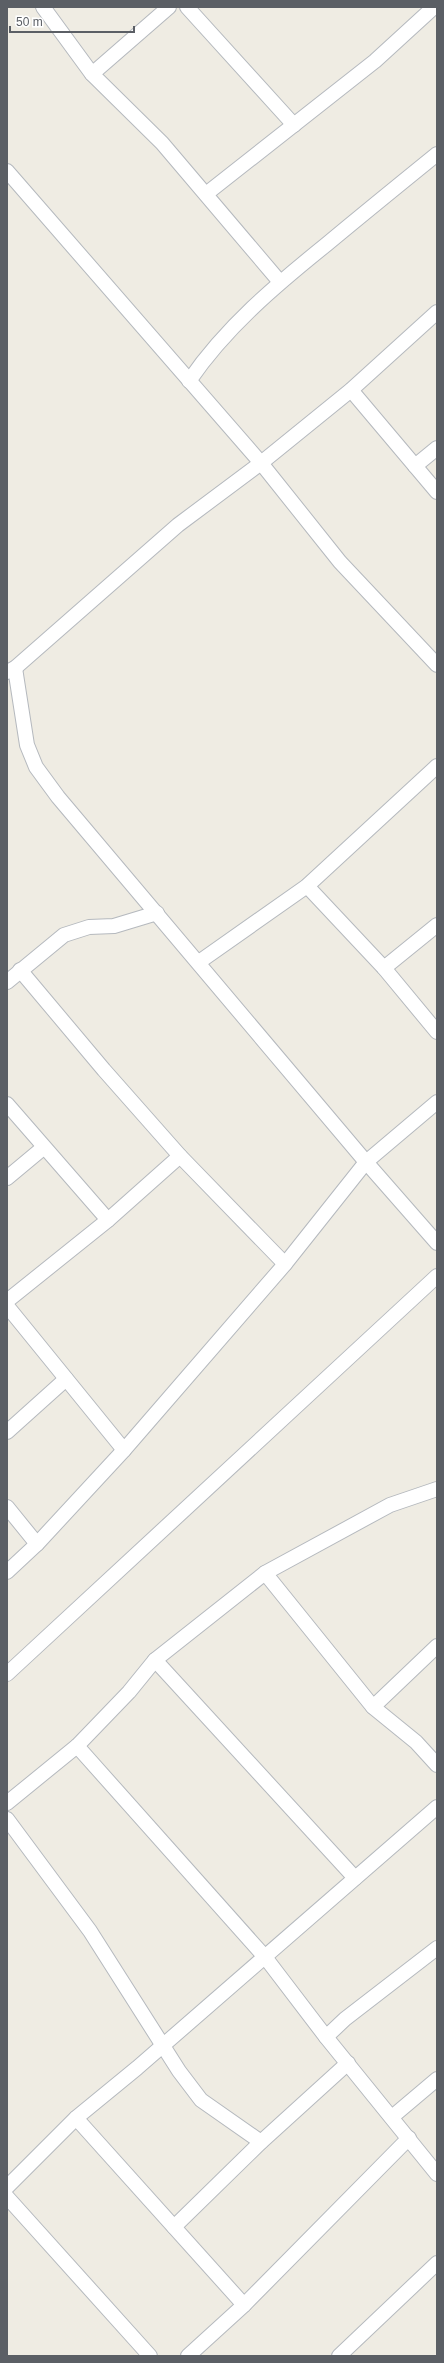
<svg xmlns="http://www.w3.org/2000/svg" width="444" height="2363" font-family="Arial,sans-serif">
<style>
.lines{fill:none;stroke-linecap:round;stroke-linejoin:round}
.minor-casing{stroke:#b5b9be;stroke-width:16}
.minor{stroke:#fff;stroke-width:14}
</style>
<rect width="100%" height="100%" fill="#efece3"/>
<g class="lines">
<g class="minor-casing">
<g id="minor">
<path d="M43 7 92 74 162 143 280 282"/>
<path d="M187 7 294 125"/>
<path d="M92 74 169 7"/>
<path d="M7 171 261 463 340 562 437 665"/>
<path d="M206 194 375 61 434 7"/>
<path d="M189 381C226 327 276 285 327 244 363 214 400 184 437 154"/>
<path d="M351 390 437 492"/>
<path d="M261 463 351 390 437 312"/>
<path d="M415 466 437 448"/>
<path d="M15 668 27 745 36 767 58 797 366 1162 437 1243"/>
<path d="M7 672 15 668 178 525 261 463"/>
<path d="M307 886 384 968 437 1032"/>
<path d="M199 962 307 886 437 766"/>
<path d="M384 968 437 925"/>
<path d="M20 970 104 1070 180 1156 285 1264"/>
<path d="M7 982 64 935 89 927 114 926 157 913"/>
<path d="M7 1104 108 1220"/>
<path d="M7 1178 43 1148"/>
<path d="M7 1301 108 1220 180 1156"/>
<path d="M7 1306 124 1450"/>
<path d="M7 1432 66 1379"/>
<path d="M7 1507 37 1544"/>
<path d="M7 1572 37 1544 124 1450 285 1264 366 1162 437 1102"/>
<path d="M265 1573 373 1707 416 1742 437 1765"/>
<path d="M155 1660 355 1878"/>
<path d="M7 1674 437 1276"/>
<path d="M373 1707 437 1646"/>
<path d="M77 1746 265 1957 326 2037 437 2174"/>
<path d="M7 1803 77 1746 129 1692 155 1660 265 1573 390 1505 437 1489"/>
<path d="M7 1819 90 1931 179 2071 201 2100 261 2142"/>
<path d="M326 2037 345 2019 437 1948"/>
<path d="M392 2117 437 2079"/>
<path d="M76 2118 244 2305"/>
<path d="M7 2187 76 2118 137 2068 437 1807"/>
<path d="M7 2197 150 2356"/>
<path d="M174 2227 261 2142 348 2063"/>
<path d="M188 2356 244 2305 409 2138"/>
<path d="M339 2356 437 2263"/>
</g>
</g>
<use href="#minor" class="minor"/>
</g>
<rect width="444" height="2363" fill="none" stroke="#5b5f65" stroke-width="16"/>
<path d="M10 26v6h124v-6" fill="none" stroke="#5b5f65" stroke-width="2"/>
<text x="16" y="26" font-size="12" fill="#5b5f65" stroke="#ffffff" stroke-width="3" paint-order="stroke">50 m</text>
</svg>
